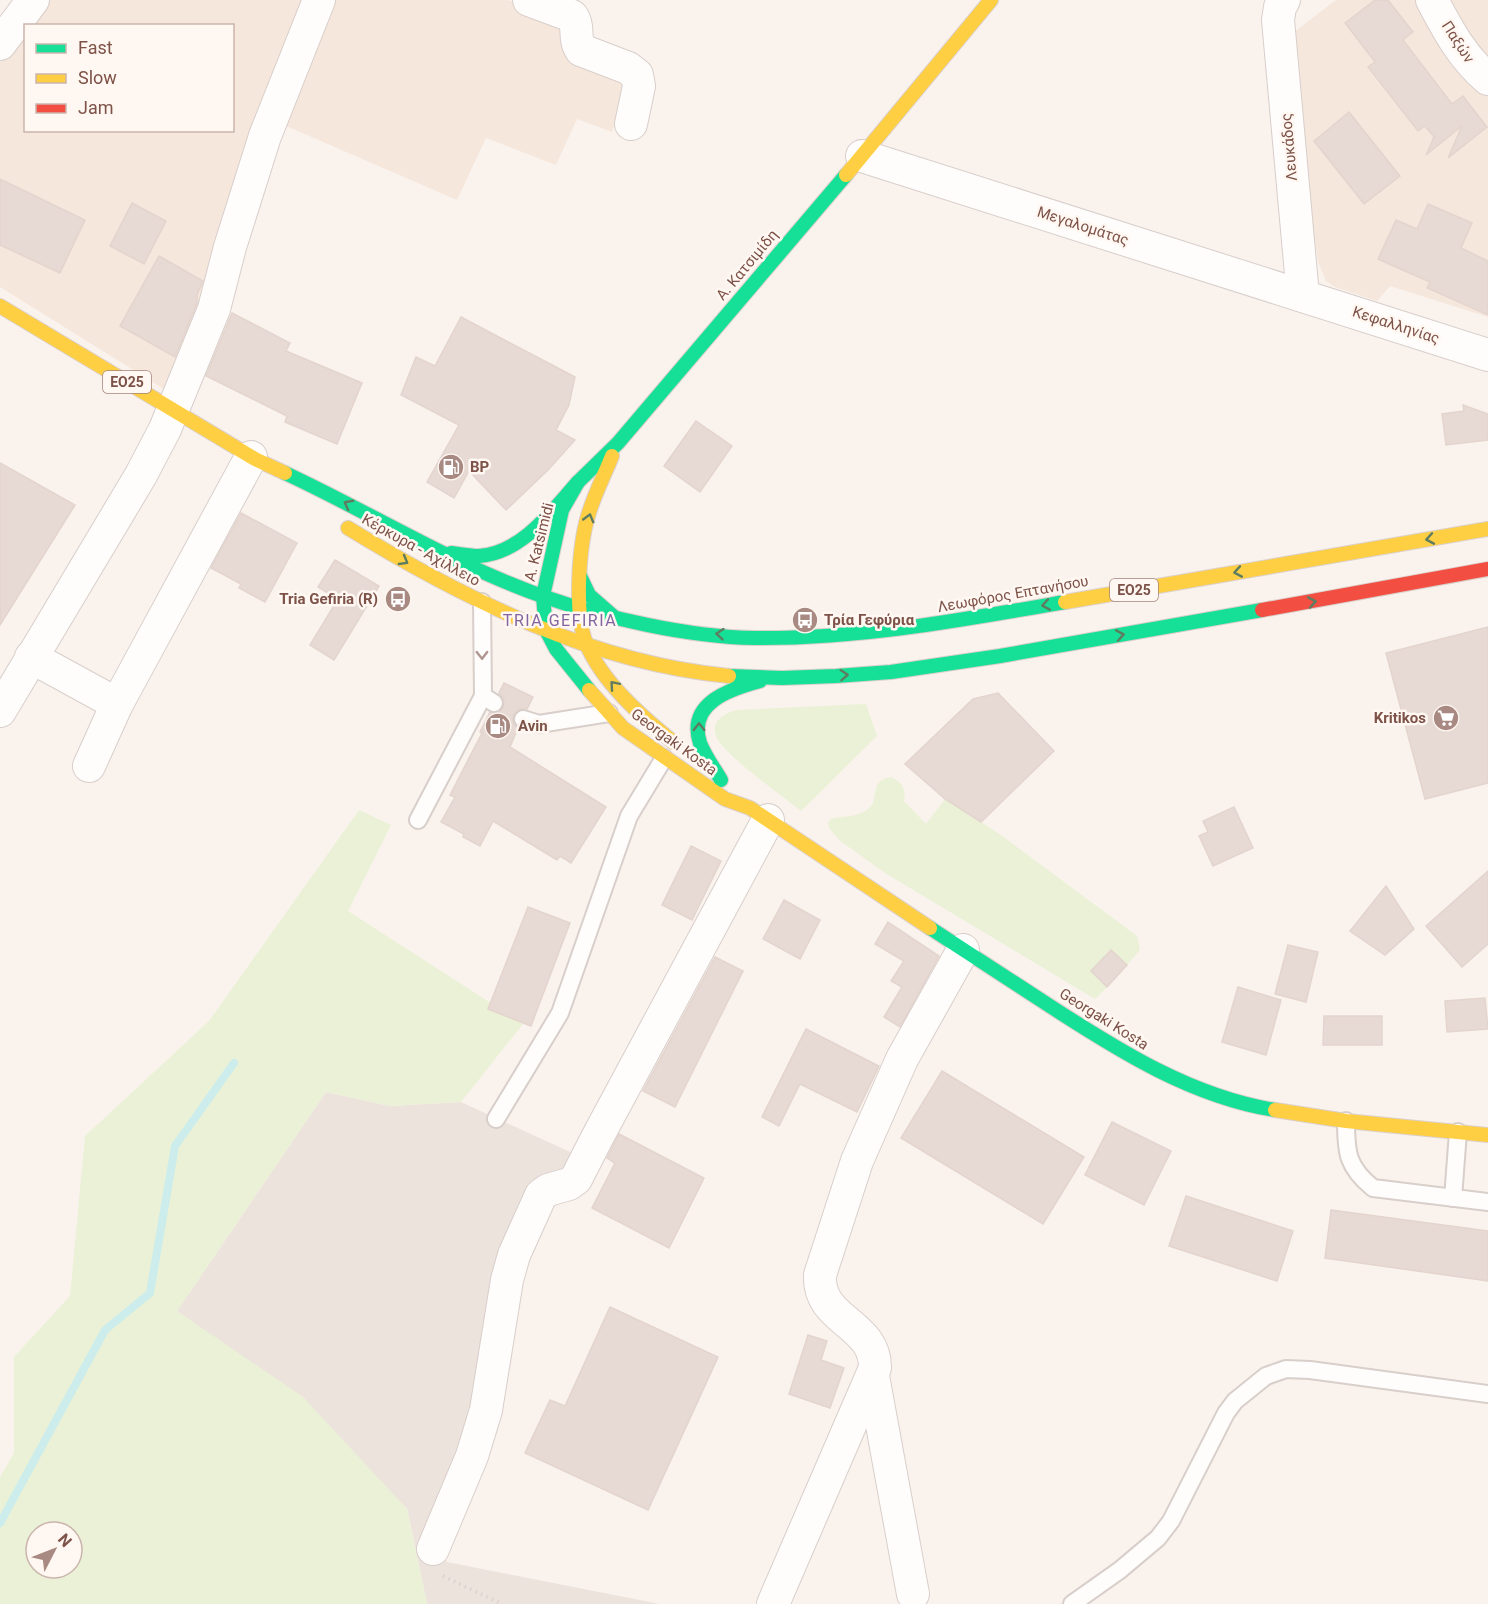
<svg xmlns="http://www.w3.org/2000/svg" width="1488" height="1604" font-family="Roboto,sans-serif">
<style>
.residential{fill:#f6e7dd}
.industrial{fill:#ede3dd}
.green{fill:#eaf1d6;fill-rule:evenodd}
.lines{fill:none;stroke-linecap:round;stroke-linejoin:round}
.stream{stroke:#ccedec;stroke-width:8}
.building{fill:#e7d9d3;stroke:#e3d4ce;stroke-width:1.5}
.lane-casing{stroke:#d8ceca;stroke-width:20}
.street-casing{stroke:#d8ceca;stroke-width:34}
.fast-casing{stroke:#dbd0cb;stroke-width:16}
.slow-casing{stroke:#dbd0cb;stroke-width:16}
.jam-casing{stroke:#dbd0cb;stroke-width:16}
.path{stroke:#ddd1cd;stroke-width:4;stroke-dasharray:1.5 4.5;stroke-linecap:butt}
.lane{stroke:#fefdfc;stroke-width:16}
.street{stroke:#fefdfc;stroke-width:32}
.fast{stroke:#16e098;stroke-width:14}
.slow{stroke:#ffcf43;stroke-width:14}
.jam{stroke:#f24e42;stroke-width:14}
.oneway{stroke:#5e7d60}
.oneway2{stroke:#b19690}
.labels{text-anchor:middle;stroke-width:5;stroke-linejoin:round;paint-order:stroke}
.shield{fill:#fff7f1;stroke:#a4847b;stroke-width:1.5}
.shield-label{font-size:14px;font-weight:bold;fill:#7d5248}
.street-label{font-size:15px;fill:#7d5248;stroke:#fff7f1}
.poi-label{font-size:15px;font-weight:bold;fill:#7d5248;stroke:#fff7f1;text-anchor:start}
.neighbourhood-label{font-size:16px;letter-spacing:1.5px;fill:#8264a0;stroke:#fff7f1}
</style>
<rect width="100%" height="100%" fill="#faf3ed"/>
<g class="residential">
<path d="M45 0H308L207 302 167 391 0 287V55L26 26V130H232V26H26Z"/>
<path d="M328 0H508L570 22 628 80 612 132 577 119 556 165 486 138 457 200 277 122Z"/>
<path d="M1336 0H1488V317L1390 286 1377 301 1335 287 1326 281 1318 262 1306 177 1294 32Z"/>
</g>
<path class="industrial" d="M326 1092 390 1106 461 1102 579 1156 570 1171 545 1182 477 1414 436 1525 447 1562 660 1604H427L407 1508 177 1311Z"/>
<g class="green">
<path d="M866 704 877 736 801 811C783 797 723 754 716 736 710 721 725 713 737 710Z"/>
<path d="M891 777C903 783 906 789 904 801L926 824 945 799 1001 835 1137 936 1140 950 1127 965 1110 950 1091 971 1107 987 1095 999 885 873 839 840 829 828 828 823 831 819C844 815 854 819 868 809 881 800 867 781 891 777Z"/>
<path d="M359 810 391 825 348 911 523 1024 461 1102 390 1106 326 1092 177 1311 303 1397 407 1509 427 1604H0V1477L14 1453V1357L70 1296 85 1136 209 1021ZM36 1532H72V1568H36Z"/>
</g>
<g class="lines">
<path class="stream" d="M0 1523 105 1330 150 1293 175 1146 234 1063"/>
</g>
<g class="building">
<path d="M1375 0H1388L1413 32 1403 40 1452 104 1463 96 1487 127 1448 158 1462 126 1426 155 1434 137 1425 126 1418 131 1368 67 1375 62 1345 23Z"/>
<path d="M1349 112 1400 176 1364 204 1314 141Z"/>
<path d="M0 179 85 220 60 273 0 245Z"/>
<path d="M132 203 166 221 144 264 110 246Z"/>
<path d="M1428 204 1472 223 1461 248 1488 261V315L1427 288 1430 282 1378 259 1396 220 1417 229Z"/>
<path d="M159 256 203 281 197 295V303L175 357 120 326Z"/>
<path d="M232 313 290 343 286 351 362 383 337 444 285 422 287 416 206 376Z"/>
<path d="M461 317 575 377 569 405 556 430 575 440 548 470 506 510 469 471 454 498 427 482 459 425 401 395 416 357 435 366Z"/>
<path d="M1463 405 1488 414V440L1446 445 1442 414 1464 411Z"/>
<path d="M696 421 732 446 700 492 664 466Z"/>
<path d="M0 463 75 505 0 625Z"/>
<path d="M241 513 297 543 265 602 239 588 241 584 211 568Z"/>
<path d="M335 560 379 586 334 660 310 645 338 599 318 587Z"/>
<path d="M1488 627V783L1425 799 1386 653Z"/>
<path d="M504 683 533 697 527 709H520L513 715V722L518 728 510 747 606 807 571 863 560 856 557 860 493 821 480 846 463 837 464 834 441 822 455 797 450 795 482 733 480 732 490 712 498 713 503 708 504 699 499 693Z"/>
<path d="M998 693 1054 751 981 822 945 799 905 764 973 699Z"/>
<path d="M1234 807 1253 848 1213 866 1199 836 1208 832 1203 821Z"/>
<path d="M691 846 721 861 692 920 662 905Z"/>
<path d="M1488 871V944L1462 967 1426 926Z"/>
<path d="M1386 886 1414 929 1385 955 1350 931Z"/>
<path d="M784 900 820 920 800 959 763 939Z"/>
<path d="M528 907 570 923 531 1026 488 1009Z"/>
<path d="M888 922 939 956 900 1027 884 1017 902 987 891 981 904 961 875 944Z"/>
<path d="M1288 945 1318 952 1306 1002 1275 994Z"/>
<path d="M1111 950 1127 965 1107 987 1091 971Z"/>
<path d="M715 957 743 971 675 1107 643 1091Z"/>
<path d="M1238 987 1281 1000 1266 1055 1222 1042Z"/>
<path d="M1485 998 1488 1029 1447 1032 1445 1001Z"/>
<path d="M1324 1016H1382V1045H1323Z"/>
<path d="M806 1029 879 1066 857 1112 800 1084 779 1126 762 1117Z"/>
<path d="M942 1071 1084 1157 1043 1224 901 1138Z"/>
<path d="M1112 1122 1171 1151 1144 1205 1085 1175Z"/>
<path d="M619 1134 704 1178 669 1248 592 1208 615 1163 607 1158Z"/>
<path d="M1186 1196 1293 1231 1277 1281 1169 1246Z"/>
<path d="M1331 1210 1488 1231V1281L1325 1258Z"/>
<path d="M610 1307 718 1357 648 1510 525 1453 550 1400 565 1406Z"/>
<path d="M808 1335 827 1341 821 1360 844 1368 830 1408 789 1394Z"/>
</g>
<g class="lines">
<g class="lane-casing">
<g id="lane">
<path d="M482 602 483 696 494 703"/>
<path d="M523 719 539 724 609 713"/>
<path d="M418 820 483 696"/>
<path d="M496 1119 560 1013 629 816 664 758"/>
<path d="M1346 1121C1346 1152 1347 1167 1373 1188L1488 1202"/>
<path d="M1453 1198 1458 1132"/>
<path d="M1072 1604 1120 1570 1158 1538 1171 1521 1226 1413 1235 1401 1266 1376 1286 1369 1310 1370 1488 1394"/>
</g>
</g>
<g class="street-casing">
<g id="street">
<path d="M529 0 572 16C580 27 573 39 581 50L628 68 637 75 639 86 631 124"/>
<path d="M1284 0 1280 7 1278 20 1303 296"/>
<path d="M1432 0C1448 30 1462 57 1488 79"/>
<path d="M0 44 33 0"/>
<path d="M862 156 1488 355"/>
<path d="M31 657 117 704"/>
<path d="M0 711 141 475 165 429 214 309 230 247 265 136 319 0"/>
<path d="M89 766 117 704 251 457"/>
<path d="M873 1376 913 1594"/>
<path d="M433 1549 472 1456 486 1410 507 1280 514 1255 541 1195 548 1190 569 1184 576 1179 598 1136 768 820"/>
<path d="M773 1604 875 1368C876 1323 817 1321 820 1275L857 1161 902 1059 963 950"/>
</g>
</g>
<g class="fast-casing">
<g id="fast">
<path d="M285 473C371 513 452 564 542 596 605 618 688 637 755 638 859 639 962 620 1065 602"/>
<path d="M451 553C460 554 470 556 479 556 522 553 552 511 578 482"/>
<path d="M580 576 589 595 613 616"/>
<path d="M729 676 782 678 836 676 891 672 1000 656 1262 610"/>
<path d="M589 690 556 649 546 630 543 596 562 510 578 482 618 443 846 175"/>
<path d="M721 780C714 768 705 756 700 743 687 703 730 689 760 681"/>
<path d="M930 928C971 955 1012 981 1053 1008 1121 1052 1193 1097 1275 1110"/>
</g>
</g>
<g class="slow-casing">
<g id="slow">
<path d="M846 175 991 0"/>
<path d="M0 306 255 459 285 473"/>
<path d="M612 456C604 476 594 495 588 516 579 546 574 613 586 643 602 682 641 716 673 742"/>
<path d="M348 528C464 599 592 663 729 676"/>
<path d="M1065 602 1488 529"/>
<path d="M589 690 623 728 725 799 750 808 930 928"/>
<path d="M1275 1110 1346 1121 1488 1135"/>
</g>
</g>
<g class="jam-casing">
<path id="jam" d="M1262 610 1488 569"/>
</g>
<path class="path" d="M443 1576 502 1604"/>
<use href="#lane" class="lane"/>
<use href="#street" class="street"/>
<use href="#fast" class="fast"/>
<use href="#slow" class="slow"/>
<use href="#jam" class="jam"/>
</g>
<defs><path id="oneway-chevron" d="M-2-3.5L2.5 0L-2 3.5" fill="none" stroke-width="1.6" stroke-linecap="round" stroke-linejoin="round" transform="scale(1.5)"/></defs>
<g class="oneway">
<use href="#oneway-chevron" transform="translate(348 504) rotate(-152)"/>
<use href="#oneway-chevron" transform="translate(589 518) rotate(-75)"/>
<use href="#oneway-chevron" transform="translate(1430 539) rotate(170)"/>
<use href="#oneway-chevron" transform="translate(404 561) rotate(30)"/>
<use href="#oneway-chevron" transform="translate(1238 572) rotate(170)"/>
<use href="#oneway-chevron" transform="translate(1312 602) rotate(-10)"/>
<use href="#oneway-chevron" transform="translate(1046 605) rotate(170)"/>
<use href="#oneway-chevron" transform="translate(720 634) rotate(-175)"/>
<use href="#oneway-chevron" transform="translate(1120 635) rotate(-10)"/>
<use href="#oneway-chevron" transform="translate(844 675) rotate(-4)"/>
<use href="#oneway-chevron" transform="translate(614 685) rotate(-131)"/>
<use href="#oneway-chevron" transform="translate(699 727) rotate(-90)"/>
</g>
<use class="oneway2" href="#oneway-chevron" transform="translate(482 655) rotate(89)"/>
<defs>
<g id="fuel-disc" transform="scale(1.35)"><circle r="9.5" fill="#a98a82" stroke="#fff7f1"/><path d="M-5.5-6h7V0h2V4h1.3V-2.5L3-4.5l.8-.8L6-3V5H2.5V1h-1V6h-7ZM-4.2-4.7v3.2H.2V-4.7Z" fill="#fff"/></g>
<g id="bus-disc" transform="scale(1.35)"><circle r="9.5" fill="#a98a82" stroke="#fff7f1"/><path d="M-5-6H5V4H4V6H2V4H-2V6H-4V4H-5ZM-3.5-4V0h7V-4ZM-3.5 1.2v1.5H-2V1.2ZM2 1.2v1.5H3.5V1.2Z" fill="#fff"/></g>
<g id="supermarket-disc" transform="scale(1.35)"><circle r="9.5" fill="#a98a82" stroke="#fff7f1"/><path d="M-6-5.5h2.5l.6 2H6L4.5 2H-2.5L-4.4-4H-6ZM-1.5 3.2a1.3 1.3 0 1 0 .1 0ZM3 3.2a1.3 1.3 0 1 0 .1 0Z" fill="#fff"/></g>
</defs>
<g fill-rule="evenodd">
<use href="#fuel-disc" x="451" y="467"/>
<use href="#bus-disc" x="398" y="599"/>
<use href="#bus-disc" x="805" y="620"/>
<use href="#supermarket-disc" x="1446" y="718"/>
<use href="#fuel-disc" x="498" y="726"/>
</g>
<g class="labels">
<g class="shield">
<rect x="103" y="371" width="48" height="22" rx="4.5"/>
<rect x="1110" y="579" width="48" height="22" rx="4.5"/>
</g>
<g class="shield-label">
<text x="127" y="387">ΕΟ25</text>
<text x="1134" y="595">ΕΟ25</text>
</g>
<g class="street-label">
<text transform="translate(1458 42) rotate(57)" y="5">Παξών</text>
<text transform="translate(1289 147) rotate(-95)" y="5">Λευκάδος</text>
<text transform="translate(1083 226) rotate(18)" y="5">Μεγαλομάτας</text>
<text transform="translate(747 265) rotate(-50)" y="5">Α. Κατσιμίδη</text>
<text transform="translate(1396 325) rotate(18)" y="5">Κεφαλληνίας</text>
<text transform="translate(539 542) rotate(-76)" y="5">A. Katsimidi</text>
<text transform="translate(421 550) rotate(29)" y="5">Κέρκυρα - Αχίλλειο</text>
<text transform="translate(1013 594) rotate(-10)" y="5">Λεωφόρος Επτανήσου</text>
<text transform="translate(674 742) rotate(36)" y="5">Georgaki Kosta</text>
<text transform="translate(1104 1019) rotate(32)" y="5">Georgaki Kosta</text>
</g>
<g class="poi-label">
<text x="470" y="472">BP</text>
<text x="378" y="604" text-anchor="end">Tria Gefiria (R)</text>
<text x="824" y="625">Τρία Γεφύρια</text>
<text x="1426" y="723" text-anchor="end">Kritikos</text>
<text x="518" y="731">Avin</text>
</g>
<g class="neighbourhood-label">
<text x="560" y="626">TRIA GEFIRIA</text>
</g>
</g>
<rect x="24" y="24" width="210" height="108" fill="#fff7f1" stroke="#cbb5ad" stroke-width="1.5"/>
<rect x="36" y="44" width="30" height="9" fill="#16e098" stroke="#cbb5ad" stroke-width="1.5"/>
<text x="78" y="54" font-size="18" fill="#7d5248">Fast</text>
<rect x="36" y="74" width="30" height="9" fill="#ffcf43" stroke="#cbb5ad" stroke-width="1.5"/>
<text x="78" y="84" font-size="18" fill="#7d5248">Slow</text>
<rect x="36" y="104" width="30" height="9" fill="#f24e42" stroke="#cbb5ad" stroke-width="1.5"/>
<text x="78" y="114" font-size="18" fill="#7d5248">Jam</text>
<g transform="translate(54 1550) rotate(48)"><circle r="28" fill="#fff7f1" stroke="#cbb5ad" stroke-width="1.5"/>
<path d="M0-4.5L10 22L0 15L-10 22Z" fill="#a98a82"/>
<text y="-9" font-size="16" font-weight="bold" text-anchor="middle" fill="#7d5248">N</text>
</g>
</svg>
